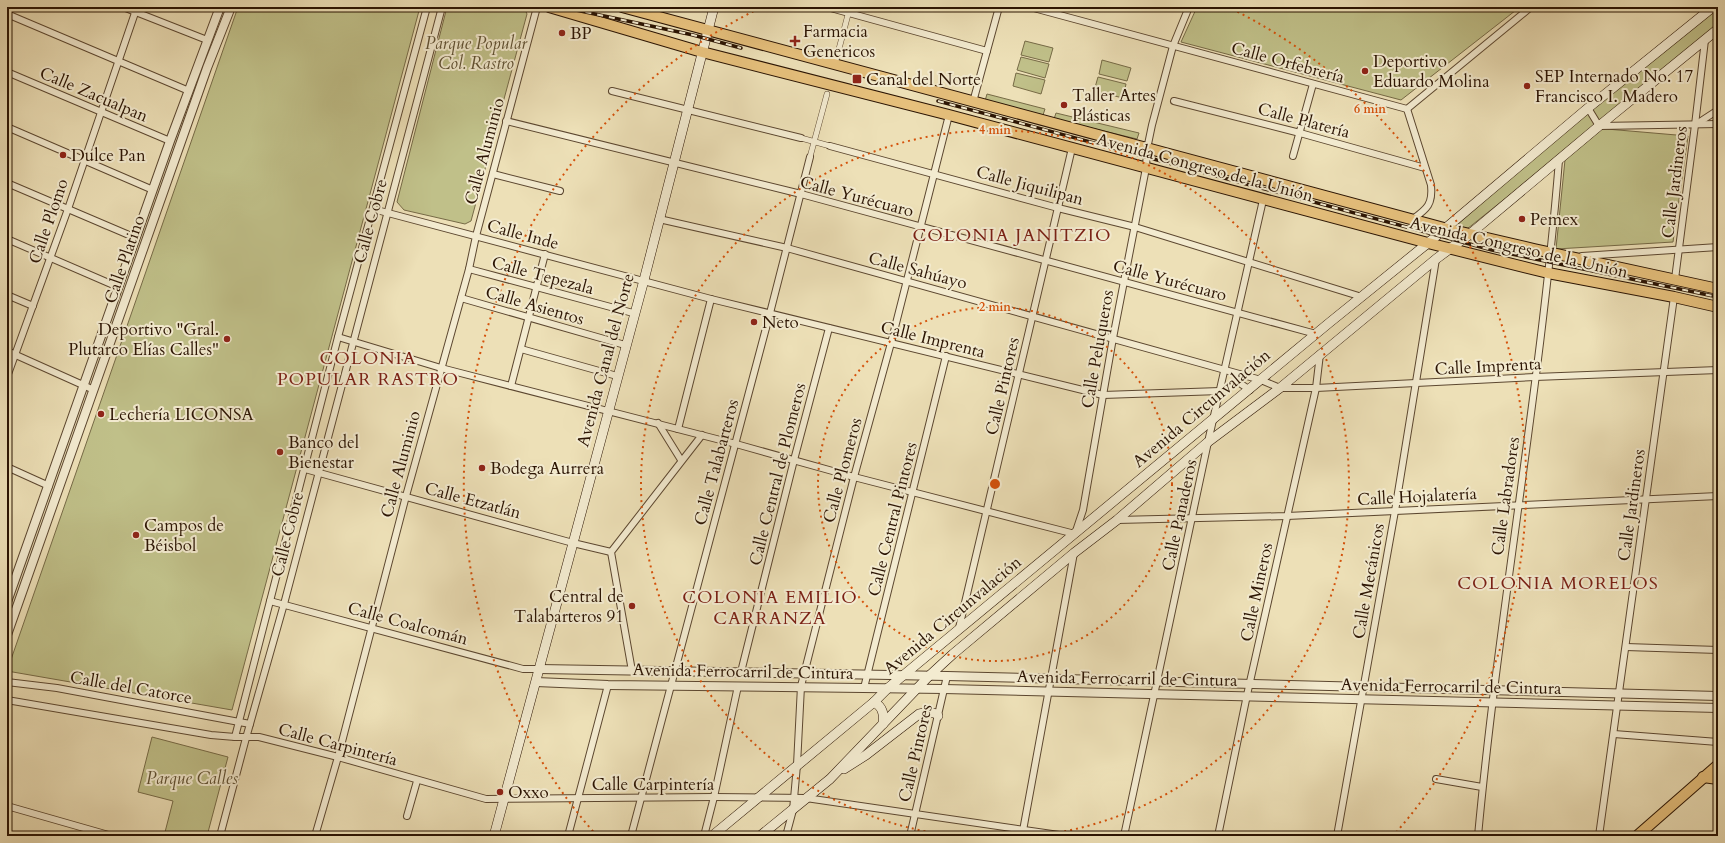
<svg xmlns="http://www.w3.org/2000/svg" width="1725" height="843" font-family="Cardo,serif">
<style>
.green{fill:#c0c089;stroke:#766a46}
.lines{fill:none;stroke-linecap:round;stroke-linejoin:round}
.pedestrian-casing{stroke:#5c4730;stroke-width:6}
.minor-casing{stroke:#5c4730;stroke-width:8}
.tertiary-casing{stroke:#5c4730;stroke-width:10}
.secondary-casing{stroke:#2b1403;stroke-width:10}
.primary-casing{stroke:#2b1403;stroke-width:12}
.pedestrian{stroke:#f3ebd0;stroke-width:5}
.minor{stroke:#f3ebd0;stroke-width:6}
.tertiary{stroke:#f3ebd0;stroke-width:8}
.secondary{stroke:#f3ebd0;stroke-width:9}
.primary{stroke:#e6c07c;stroke-width:10}
.rail-casing{stroke:#2b1403;stroke-width:3.5}
.rail{stroke:#f3ebd0;stroke-width:2;stroke-dasharray:6;stroke-linecap:butt}
.ring{fill:none;stroke:#d5520b;stroke-width:2;stroke-dasharray:2 4}
.poi-dot{fill:#8f2418;stroke:#f3ebd0;stroke-width:1.5}
.labels{text-anchor:middle;stroke-width:4;stroke-linejoin:round;paint-order:stroke}
.poi-label{font-size:17px;fill:#2b1403;stroke:#f3ebd0;text-anchor:start}
.park-label{font-size:17px;font-style:italic;fill:#5f5032;stroke:#f3ebd0}
.street-label{font-size:17px;fill:#2b1403;stroke:#f3ebd0}
.neighbourhood-label{font-size:18px;letter-spacing:1px;fill:#7a1f14;stroke:#f3ebd0}
.centre{fill:#d5520b;stroke:#f3ebd0;stroke-width:2}
.ring-label{font-size:12px;text-anchor:middle;font-weight:bold;fill:#d5520b;stroke:#f3ebd0;stroke-width:4;stroke-linejoin:round;paint-order:stroke}
</style>
<rect width="100%" height="100%" fill="#ede0b7"/>
<filter id="stains"><feTurbulence type="fractalNoise" baseFrequency=".005" numOctaves="4"/><feColorMatrix values="0 0 0 0 .2 0 0 0 0 .09 0 0 0 0 .02 0 0 0 .5 -.17"/></filter>
<radialGradient id="worn" r=".72"><stop offset=".6" stop-color="#630" stop-opacity="0"/><stop offset="1" stop-color="#630" stop-opacity=".3"/></radialGradient>
<g class="green">
<path d="M238 7H420L232 710 7 671Z"/>
<path d="M447 7H524L527 14 471 221 465 224 404 210 397 202Z"/>
<path d="M1197 7H1520L1401 100 1181 42Z"/>
<path d="M1718 7V25L1595 128 1688 136 1673 242 1556 249 1566 150 1467 229 1456 226 1530 161Z"/>
<path d="M1025 41 1053 48 1049 62 1021 55Z"/>
<path d="M1021 57 1049 64 1045 78 1017 70Z"/>
<path d="M1102 60 1131 68 1127 81 1099 74Z"/>
<path d="M1016 73 1045 80 1041 94 1013 86Z"/>
<path d="M1098 77 1126 84 1123 98 1094 91Z"/>
<path d="M987 94 1045 109 1043 115 985 101Z"/>
<path d="M1056 113 1139 133 1137 139 1054 119Z"/>
<path d="M152 737 228 757 207 836H164L173 801 138 792Z"/>
</g>
<g class="lines">
<g class="pedestrian-casing">
<g id="pedestrian">
<path d="M835 64 850 7"/>
<path d="M801 138 830 146"/>
<path d="M810 157 827 94"/>
</g>
</g>
<g class="minor-casing">
<g id="minor">
<path d="M123 7 207 40"/>
<path d="M827 7 987 51"/>
<path d="M1030 7 1407 109"/>
<path d="M7 14 189 91"/>
<path d="M7 72 170 141"/>
<path d="M612 91 801 138"/>
<path d="M1174 101 1300 133 1425 168"/>
<path d="M973 102 999 7"/>
<path d="M1588 108 1599 126 1718 124"/>
<path d="M1407 109 1531 7"/>
<path d="M1407 109 1431 185C1433 204 1427 209 1413 219"/>
<path d="M506 121 801 194 1316 334"/>
<path d="M1695 125 1718 110"/>
<path d="M7 127 153 190"/>
<path d="M830 146 1058 208 1135 227 1362 297"/>
<path d="M1293 156 1313 84"/>
<path d="M493 174 560 191"/>
<path d="M7 183 136 238"/>
<path d="M373 209 711 299 1103 395 1220 391"/>
<path d="M659 219 787 248 1261 380 1280 388H1316L1535 377 1718 370"/>
<path d="M7 239 118 287"/>
<path d="M1582 256 1718 247"/>
<path d="M469 269 633 313"/>
<path d="M1675 279 1695 125 1705 40"/>
<path d="M7 295 33 306"/>
<path d="M461 298 625 345"/>
<path d="M338 337 441 368 736 444 854 477 1075 534 1083 510 1113 338 1146 168 1147 149 1152 125 1173 46 1189 7"/>
<path d="M521 349 617 376"/>
<path d="M7 351 94 390"/>
<path d="M1238 374V382L1250 390"/>
<path d="M7 377 68 209 137 7"/>
<path d="M511 386 545 254"/>
<path d="M658 423 681 460"/>
<path d="M678 429 711 299"/>
<path d="M7 467 49 486"/>
<path d="M305 469 573 543 611 552"/>
<path d="M1117 520 1287 516 1718 496"/>
<path d="M270 601 523 669H539"/>
<path d="M959 628 1072 148"/>
<path d="M1626 647 1718 650"/>
<path d="M632 671 611 552 702 435"/>
<path d="M741 672 794 460 829 328"/>
<path d="M7 682 57 688 250 724"/>
<path d="M864 688 946 356"/>
<path d="M7 700 211 735 235 737H259L338 757 486 799 714 797 806 798 1066 836"/>
<path d="M1614 734 1718 742"/>
<path d="M235 737 338 337 427 7"/>
<path d="M1436 779 1482 787"/>
<path d="M7 806 112 836"/>
<path d="M407 816 417 781"/>
<path d="M220 836 246 738 284 604 442 7"/>
<path d="M315 836 338 757 406 496 469 269 476 236 537 7"/>
<path d="M568 836 608 685"/>
<path d="M631 836 770 313 810 157"/>
<path d="M704 836 714 797 738 686"/>
<path d="M786 836 793 810 797 765 801 686 854 477 891 343 949 115"/>
<path d="M910 836 947 676"/>
<path d="M1022 836 1074 553"/>
<path d="M1124 836 1208 442 1263 200"/>
<path d="M1218 836 1247 695 1316 388 1320 354"/>
<path d="M1337 836 1395 511 1436 259"/>
<path d="M1478 836C1499 610 1541 386 1559 160"/>
<path d="M1599 836 1674 297"/>
</g>
</g>
<g class="tertiary-casing">
<g id="tertiary">
<path d="M7 602 170 141 220 7"/>
<path d="M7 635 207 68 231 7"/>
<path d="M539 669 947 676 1718 696"/>
<path d="M536 682 608 685 944 689 1718 708"/>
</g>
</g>
<g class="secondary-casing">
<g id="secondary">
<path d="M874 702C883 707 884 714 883 724"/>
<path d="M844 769 866 755 919 714 929 712 937 714 938 716"/>
<path d="M494 836 644 280 714 7"/>
<path d="M712 836 874 702 888 688 1329 323 1428 243 1588 108 1713 7"/>
<path d="M760 836 830 779 929 676 953 654 1074 553 1117 520 1208 442 1280 388 1436 259 1470 234 1599 126 1718 29"/>
</g>
</g>
<g class="primary-casing">
<g id="primary">
<path d="M549 7 702 52 949 115 1428 243 1548 273 1674 297 1718 307"/>
<path d="M622 7 1444 228 1534 249 1718 289"/>
<path d="M1703 777 1718 779"/>
<path d="M1637 836 1718 765"/>
</g>
</g>
<use href="#pedestrian" class="pedestrian"/>
<use href="#minor" class="minor"/>
<use href="#tertiary" class="tertiary"/>
<use href="#secondary" class="secondary"/>
<use href="#primary" class="primary"/>
<g class="rail-casing">
<g id="rail">
<path d="M562 7 693 35 741 48"/>
<path d="M938 101 1492 250 1718 297"/>
</g>
</g>
<use href="#rail" class="rail"/>
</g>
<g class="ring">
<circle cx="995" cy="484" r="177"/>
<path d="M955 836A354 354 0 1 1 1035 836"/>
<path d="M597 836A531 531 0 0 1 758 9M1232 9A531 531 0 0 1 1393 836"/>
</g>
<g class="poi-dot">
<circle cx="562" cy="33" r="4"/>
<path d="M793 35h4v4h4v4h-4v4h-4v-4h-4v-4h4z"/>
<circle cx="1365" cy="71" r="4"/>
<rect x="852" y="74" width="10" height="10" rx="2"/>
<circle cx="1527" cy="86" r="4"/>
<circle cx="1064" cy="105" r="4"/>
<circle cx="63" cy="155" r="4"/>
<circle cx="1522" cy="219" r="4"/>
<circle cx="754" cy="322" r="4"/>
<circle cx="227" cy="339" r="4"/>
<circle cx="101" cy="414" r="4"/>
<circle cx="280" cy="452" r="4"/>
<circle cx="482" cy="468" r="4"/>
<circle cx="136" cy="535" r="4"/>
<circle cx="632" cy="606" r="4"/>
<circle cx="500" cy="792" r="4"/>
</g>
<g class="labels">
<g class="poi-label">
<text x="803" y="37">Farmacia<tspan x="803" dy="20">Genericos</tspan></text>
<text x="570" y="39">BP</text>
<text x="1373" y="67">Deportivo<tspan x="1373" dy="20">Eduardo Molina</tspan></text>
<text x="1535" y="82">SEP Internado No. 17<tspan x="1535" dy="20">Francisco I. Madero</tspan></text>
<text x="866" y="85">Canal del Norte</text>
<text x="1072" y="101">Taller Artes<tspan x="1072" dy="20">Plásticas</tspan></text>
<text x="71" y="161">Dulce Pan</text>
<text x="1530" y="225">Pemex</text>
<text x="762" y="328">Neto</text>
<text x="219" y="335" text-anchor="end">Deportivo "Gral.<tspan x="219" dy="20">Plutarco Elías Calles"</tspan></text>
<text x="109" y="420">Lechería LICONSA</text>
<text x="288" y="448">Banco del<tspan x="288" dy="20">Bienestar</tspan></text>
<text x="490" y="474">Bodega Aurrera</text>
<text x="144" y="531">Campos de<tspan x="144" dy="20">Béisbol</tspan></text>
<text x="624" y="602" text-anchor="end">Central de<tspan x="624" dy="20">Talabarteros 91</tspan></text>
<text x="508" y="798">Oxxo</text>
</g>
<g class="park-label">
<text x="476" y="49">Parque Popular<tspan x="476" dy="20">Col. Rastro</tspan></text>
<text x="192" y="784">Parque Calles</text>
</g>
<g class="street-label">
<text transform="translate(1288 62) rotate(15)" y="6">Calle Orfebrería</text>
<text transform="translate(94 94) rotate(23)" y="6">Calle Zacualpan</text>
<text transform="translate(1304 120) rotate(15)" y="6">Calle Platería</text>
<text transform="translate(484 151) rotate(-75)" y="6">Calle Aluminio</text>
<text transform="translate(1205 167) rotate(15)" y="6">Avenida Congreso de la Unión</text>
<text transform="translate(1674 182) rotate(-83)" y="6">Calle Jardineros</text>
<text transform="translate(1030 185) rotate(15)" y="6">Calle Jiquilipan</text>
<text transform="translate(857 196) rotate(15)" y="6">Calle Yurécuaro</text>
<text transform="translate(48 221) rotate(-71)" y="6">Calle Plomo</text>
<text transform="translate(370 221) rotate(-75)" y="6">Calle Cobre</text>
<text transform="translate(523 234) rotate(15)" y="6">Calle Inde</text>
<text transform="translate(1519 247) rotate(13)" y="6">Avenida Congreso de la Unión</text>
<text transform="translate(124 259) rotate(-71)" y="6">Calle Platino</text>
<text transform="translate(918 270) rotate(15)" y="6">Calle Sahúayo</text>
<text transform="translate(543 275) rotate(15)" y="6">Calle Tepezala</text>
<text transform="translate(1170 280) rotate(15)" y="6">Calle Yurécuaro</text>
<text transform="translate(535 305) rotate(16)" y="6">Calle Asientos</text>
<text transform="translate(933 339) rotate(14)" y="6">Calle Imprenta</text>
<text transform="translate(1097 349) rotate(-80)" y="6">Calle Peluqueros</text>
<text transform="translate(605 360) rotate(-75)" y="6">Avenida Canal del Norte</text>
<text transform="translate(1488 366) rotate(-3)" y="6">Calle Imprenta</text>
<text transform="translate(1002 386) rotate(-77)" y="6">Calle Pintores</text>
<text transform="translate(1201 408) rotate(-40)" y="6">Avenida Circunvalación</text>
<text transform="translate(716 462) rotate(-75)" y="6">Calle Talabarteros</text>
<text transform="translate(400 464) rotate(-75)" y="6">Calle Aluminio</text>
<text transform="translate(842 470) rotate(-75)" y="6">Calle Plomeros</text>
<text transform="translate(777 474) rotate(-76)" y="6">Calle Central de Plomeros</text>
<text transform="translate(1417 496) rotate(-3)" y="6">Calle Hojalatería</text>
<text transform="translate(1505 496) rotate(-82)" y="6">Calle Labradores</text>
<text transform="translate(473 500) rotate(15)" y="6">Calle Etzatlán</text>
<text transform="translate(1631 505) rotate(-82)" y="6">Calle Jardineros</text>
<text transform="translate(1179 515) rotate(-78)" y="6">Calle Panaderos</text>
<text transform="translate(892 519) rotate(-76)" y="6">Calle Central Pintores</text>
<text transform="translate(287 534) rotate(-76)" y="6">Calle Cobre</text>
<text transform="translate(1368 581) rotate(-80)" y="6">Calle Mecánicos</text>
<text transform="translate(1256 592) rotate(-78)" y="6">Calle Mineros</text>
<text transform="translate(952 615) rotate(-40)" y="6">Avenida Circunvalación</text>
<text transform="translate(408 623) rotate(15)" y="6">Calle Coalcomán</text>
<text transform="translate(743 671) rotate(1)" y="6">Avenida Ferrocarril de Cintura</text>
<text transform="translate(1127 678) rotate(1)" y="6">Avenida Ferrocarril de Cintura</text>
<text transform="translate(1451 686) rotate(1)" y="6">Avenida Ferrocarril de Cintura</text>
<text transform="translate(131 687) rotate(10)" y="6">Calle del Catorce</text>
<text transform="translate(338 744) rotate(15)" y="6">Calle Carpintería</text>
<text transform="translate(915 753) rotate(-77)" y="6">Calle Pintores</text>
<text x="653" y="790">Calle Carpintería</text>
</g>
<g class="neighbourhood-label">
<text x="1012" y="241">COLONIA JANITZIO</text>
<text x="368" y="364">COLONIA<tspan x="368" dy="21">POPULAR RASTRO</tspan></text>
<text x="1558" y="589">COLONIA MORELOS</text>
<text x="770" y="603">COLONIA EMILIO<tspan x="770" dy="21">CARRANZA</tspan></text>
</g>
</g>
<circle cx="995" cy="484" r="6" class="centre"/>
<g class="ring-label">
<text x="1370" y="113">6 min</text>
<text x="995" y="134">4 min</text>
<text x="995" y="311">2 min</text>
</g>
<rect width="1725" height="843" fill="none" stroke="#ede0b7" stroke-width="24"/>
<rect x="8" y="8" width="1709" height="827" fill="none" stroke="#2b1403" stroke-width="2"/>
<rect x="12" y="12" width="1701" height="819" fill="none" stroke="#2b1403"/>
<rect width="100%" height="100%" filter="url(#stains)"/>
<rect width="100%" height="100%" fill="url(#worn)"/>
</svg>
